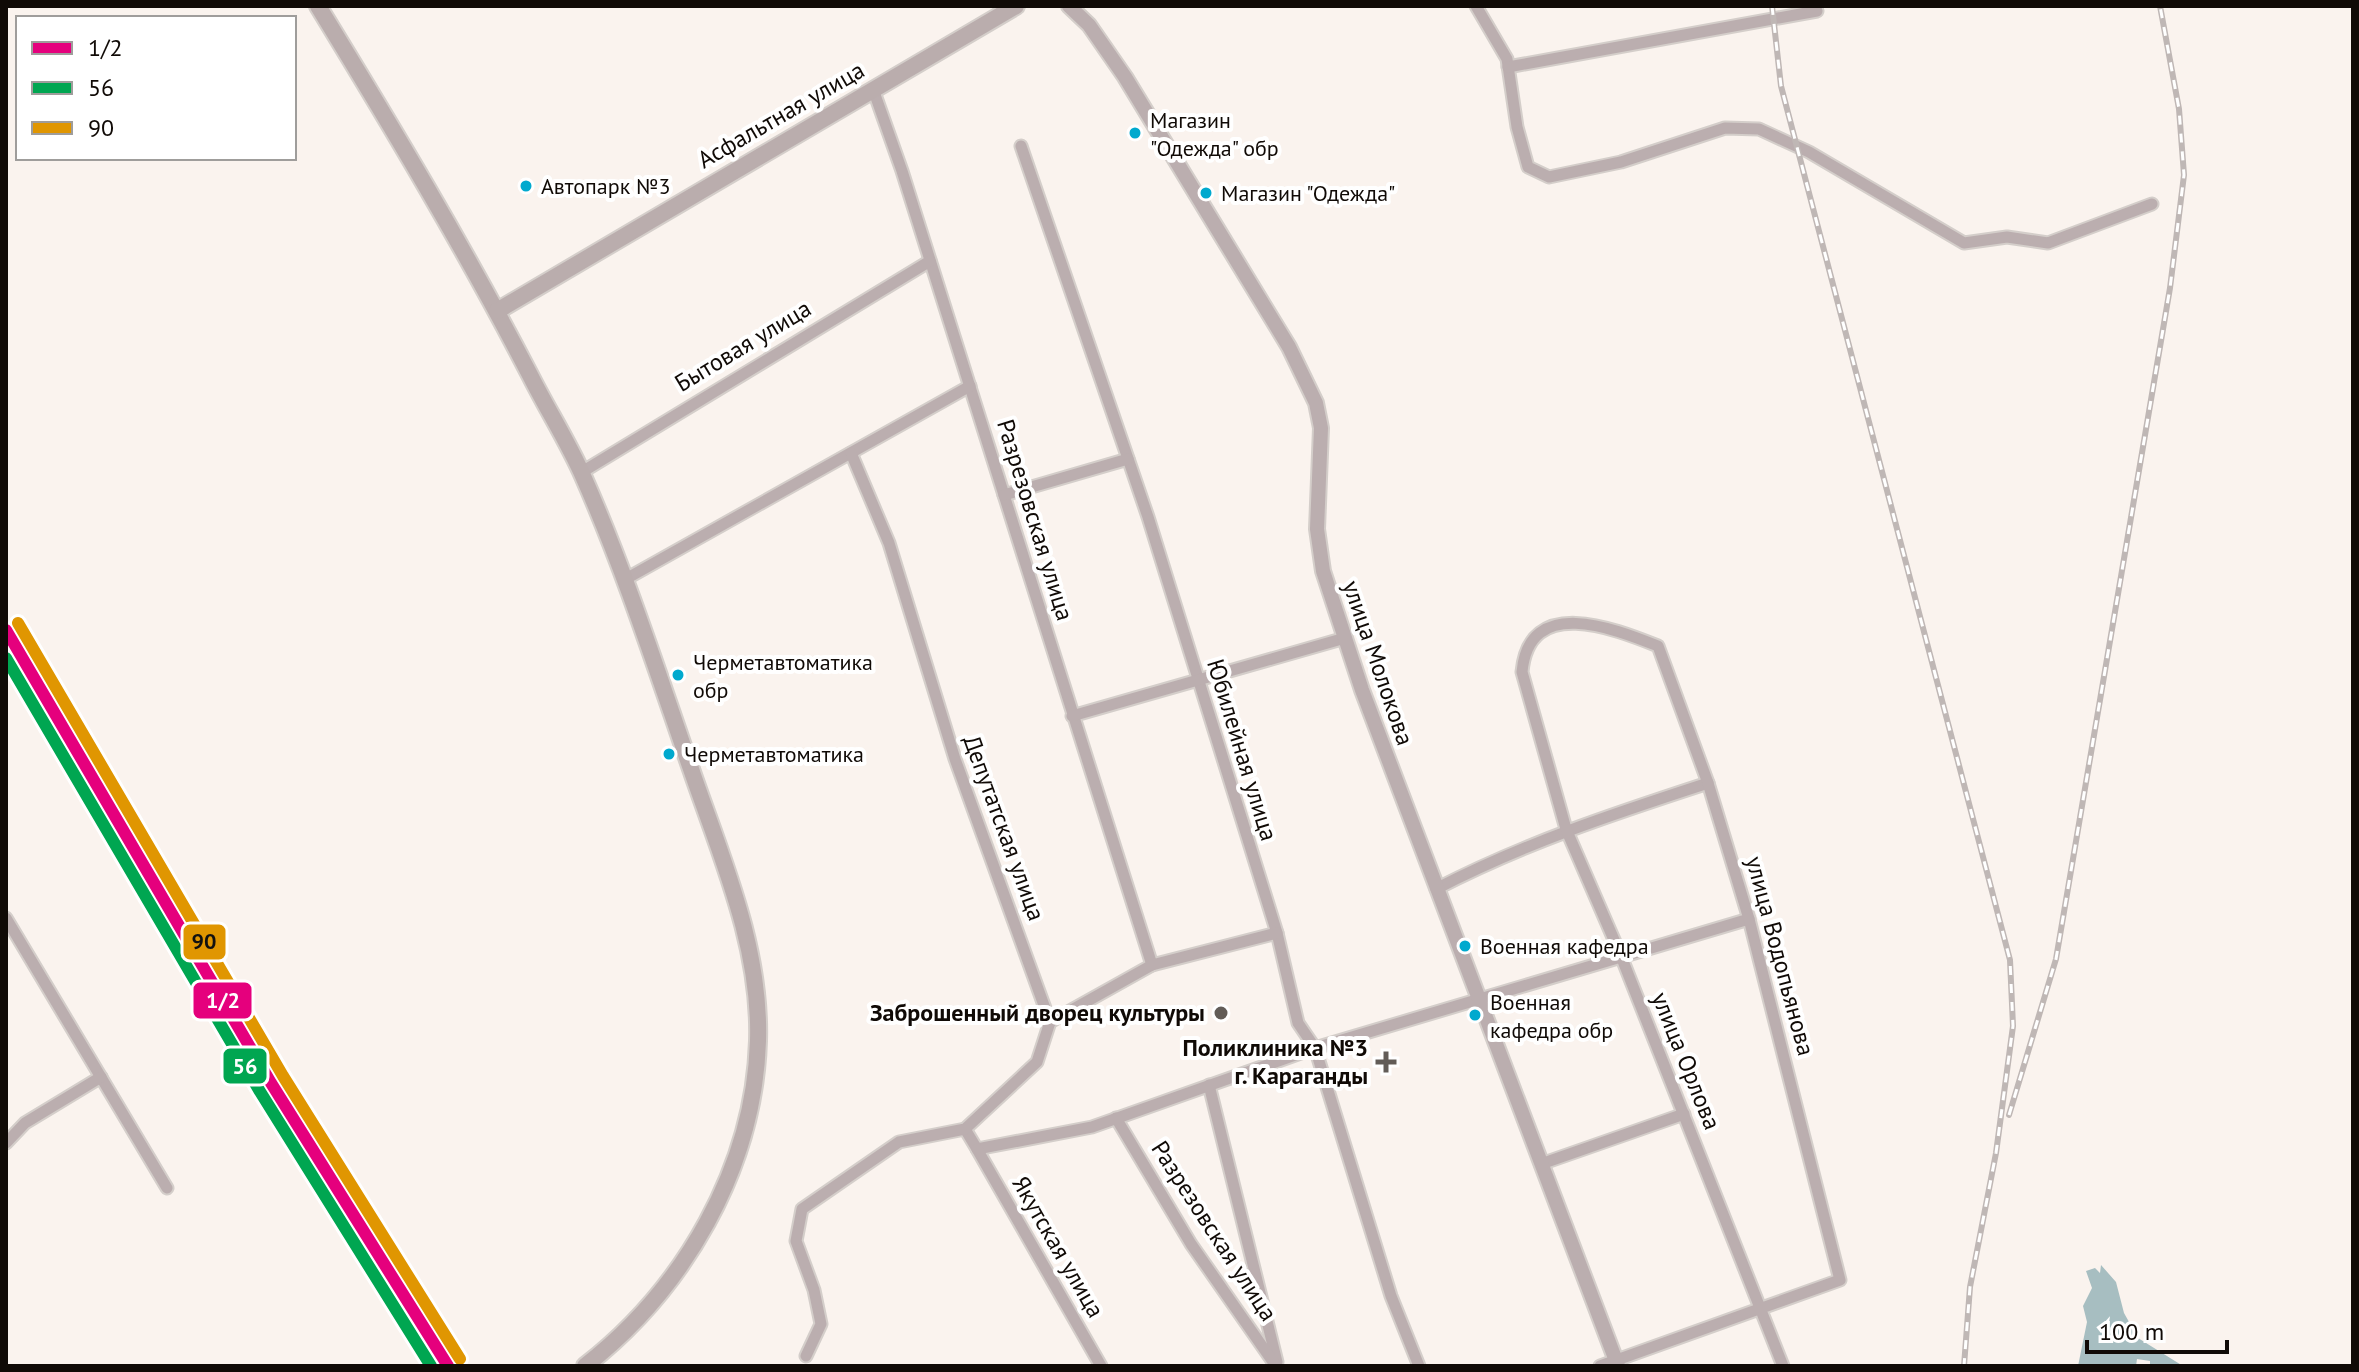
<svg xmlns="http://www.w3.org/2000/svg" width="2359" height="1372" font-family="'PT Sans',sans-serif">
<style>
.water{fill:#a7bec1}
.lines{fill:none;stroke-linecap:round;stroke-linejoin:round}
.minor-casing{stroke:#d4ceca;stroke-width:15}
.tertiary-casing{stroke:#d4ceca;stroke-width:18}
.secondary-casing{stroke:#d4ceca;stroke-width:20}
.minor{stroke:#bbaeaf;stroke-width:11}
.tertiary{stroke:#bbaeaf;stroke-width:14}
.secondary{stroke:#baadad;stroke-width:16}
.rail-casing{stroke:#bfb7b5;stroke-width:6}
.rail{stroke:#fff;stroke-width:3;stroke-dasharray:9;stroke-linecap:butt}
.rail-1-casing{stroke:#fff;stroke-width:18}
.rail-2-casing{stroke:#fff;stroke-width:18}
.rail-3-casing{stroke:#fff;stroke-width:18}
.rail-1{stroke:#e5007d;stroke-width:12}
.rail-2{stroke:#00a651;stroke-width:12}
.rail-3{stroke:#e09601;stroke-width:12}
.bus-dot{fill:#00a9ce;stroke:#fff;stroke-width:3}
.poi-dot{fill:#625c57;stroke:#fff;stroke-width:3}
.labels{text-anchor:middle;stroke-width:8;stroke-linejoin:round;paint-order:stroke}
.bus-label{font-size:22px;fill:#100a06;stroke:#fff;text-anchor:start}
.street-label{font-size:24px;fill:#100a06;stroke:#fff}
.poi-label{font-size:24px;font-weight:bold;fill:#100a06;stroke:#fff;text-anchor:end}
.line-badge{stroke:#fff;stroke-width:3}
.badge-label{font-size:22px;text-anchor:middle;font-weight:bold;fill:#fff}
.pale-badge-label{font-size:22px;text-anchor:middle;font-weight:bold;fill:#111}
</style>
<rect width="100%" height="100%" fill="#faf3ee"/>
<path class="water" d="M2101 1265 2116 1282 2124 1313 2138 1338 2183 1366H2150V1361L2137 1359 2136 1366H2078L2087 1322 2083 1306 2092 1288 2086 1271 2095 1268 2100 1273Z"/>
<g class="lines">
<g class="minor-casing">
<g id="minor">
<path d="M1476 6 1507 59 1517 127 1528 167 1549 177 1621 162 1725 128 1759 129 1809 152 1964 243 2007 237 2048 243 2152 204"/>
<path d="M1508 67 1817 11"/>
<path d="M873 89 902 171 1152 965"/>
<path d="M1021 146 1148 517 1277 933 1298 1023 1315 1048 1391 1296 1419 1366"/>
<path d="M582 472 930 261"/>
<path d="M1004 495 1128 459"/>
<path d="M624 580 970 386"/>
<path d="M1072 716 1345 638"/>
<path d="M1436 889C1525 843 1613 814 1708 783"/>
<path d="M6 918 167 1188"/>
<path d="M1050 1022 1152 965 1277 933"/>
<path d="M1209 1085 1277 1362"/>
<path d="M1116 1118 1191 1244 1276 1366"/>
<path d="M965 1129 977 1149 1092 1127 1315 1048 1749 919"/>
<path d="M6 1143 25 1123 101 1077"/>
<path d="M977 1149 1101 1366"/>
<path d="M1541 1164 1684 1114"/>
<path d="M806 1356 821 1324 814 1290 796 1241 802 1209 899 1142 965 1129 1037 1062 1050 1022 955 759 889 543 851 453"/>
<path d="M1600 1366 1840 1280 1749 919 1708 783 1658 646C1613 628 1529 595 1522 672L1566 829 1621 956 1783 1366"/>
</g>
</g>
<g class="tertiary-casing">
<path id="tertiary" d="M1069 6 1089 25 1125 77 1289 347 1316 403 1321 428 1317 529 1323 571 1362 690 1618 1366"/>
</g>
<g class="secondary-casing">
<g id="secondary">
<path d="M318 6C392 127 465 249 530 375 547 409 568 442 583 476 625 571 657 671 691 769 721 857 761 946 758 1041 754 1168 684 1289 585 1366"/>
<path d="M497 311 1016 6"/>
</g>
</g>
<use href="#minor" class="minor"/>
<use href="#tertiary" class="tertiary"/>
<use href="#secondary" class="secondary"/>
<g class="rail-casing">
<g id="rail">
<path d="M1772 6 1781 86 2010 960 2013 1026 1996 1153 1970 1287 1964 1366"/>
<path d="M2009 1115 2056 959 2170 288 2184 175 2179 109 2160 6"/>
</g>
</g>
<use href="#rail" class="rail"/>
<g class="rail-1-casing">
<path id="rail-1" d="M6 630 271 1083 448 1366"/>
</g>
<g class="rail-2-casing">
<path id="rail-2" d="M6 658 259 1090 431 1366"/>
</g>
<g class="rail-3-casing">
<path id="rail-3" d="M18 623 283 1076 460 1359"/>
</g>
<use href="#rail-1" class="rail-1"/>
<use href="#rail-2" class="rail-2"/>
<use href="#rail-3" class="rail-3"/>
</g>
<g class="bus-dot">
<circle cx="1135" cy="133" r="7"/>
<circle cx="526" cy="186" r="7"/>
<circle cx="1206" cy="193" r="7"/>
<circle cx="678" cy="675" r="7"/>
<circle cx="669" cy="754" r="7"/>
<circle cx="1465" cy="946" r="7"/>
<circle cx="1475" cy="1015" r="7"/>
</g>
<g class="poi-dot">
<circle cx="1221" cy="1013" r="8"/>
<path d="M1382 1050h8v8h8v8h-8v8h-8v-8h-8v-8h8z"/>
</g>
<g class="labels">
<g class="bus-label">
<text x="1150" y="128">Магазин<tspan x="1150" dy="28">"Одежда" обр</tspan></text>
<text x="541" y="194">Автопарк №3</text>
<text x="1221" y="201">Магазин "Одежда"</text>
<text x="693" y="670">Черметавтоматика<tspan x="693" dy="28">обр</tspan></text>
<text x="684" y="762">Черметавтоматика</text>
<text x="1480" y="954">Военная кафедра</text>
<text x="1490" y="1010">Военная<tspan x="1490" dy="28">кафедра обр</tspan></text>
</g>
<g class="street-label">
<text transform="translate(781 115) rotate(-30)" y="8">Асфальтная улица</text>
<text transform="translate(743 346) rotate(-31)" y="8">Бытовая улица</text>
<text transform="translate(1035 520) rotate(73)" y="8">Разрезовская улица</text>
<text transform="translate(1378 663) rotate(71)" y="8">улица Молокова</text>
<text transform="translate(1242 750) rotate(73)" y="8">Юбилейная улица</text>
<text transform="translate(1004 828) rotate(70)" y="8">Депутатская улица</text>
<text transform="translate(1780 956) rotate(75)" y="8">улица Водопьянова</text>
<text transform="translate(1686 1061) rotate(68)" y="8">улица Орлова</text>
<text transform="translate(1214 1231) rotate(57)" y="8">Разрезовская улица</text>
<text transform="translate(1058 1247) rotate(60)" y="8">Якутская улица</text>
</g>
<g class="poi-label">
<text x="1205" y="1021">Заброшенный дворец культуры</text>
<text x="1368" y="1056">Поликлиника №3<tspan x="1368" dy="28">г. Караганды</tspan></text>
</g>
</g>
<g class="line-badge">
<rect x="182" y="923" width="45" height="38" rx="8" fill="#e09601"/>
<rect x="192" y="981" width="61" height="39" rx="8" fill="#e5007d"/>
<rect x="222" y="1047" width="46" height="38" rx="8" fill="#00a651"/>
</g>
<g class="badge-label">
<text x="223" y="1008">1/2</text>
<text x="245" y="1074">56</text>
</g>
<g class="pale-badge-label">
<text x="204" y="949">90</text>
</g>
<rect width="2359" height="1372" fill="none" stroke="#100a06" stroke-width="16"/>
<rect x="16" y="16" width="280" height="144" fill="#ffffff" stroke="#9f9d9b" stroke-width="2"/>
<rect x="32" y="42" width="40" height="12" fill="#e5007d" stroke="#9f9d9b" stroke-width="2"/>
<text x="88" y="56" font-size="24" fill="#100a06">1/2</text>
<rect x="32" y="82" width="40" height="12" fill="#00a651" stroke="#9f9d9b" stroke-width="2"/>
<text x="88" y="96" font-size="24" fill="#100a06">56</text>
<rect x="32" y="122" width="40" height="12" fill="#e09601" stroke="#9f9d9b" stroke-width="2"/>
<text x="88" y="136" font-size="24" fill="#100a06">90</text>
<path d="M2087 1340v12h140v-12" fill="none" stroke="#100a06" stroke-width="4"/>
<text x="2099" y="1340" font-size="24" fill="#100a06" stroke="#ffffff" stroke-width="6" paint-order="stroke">100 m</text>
</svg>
